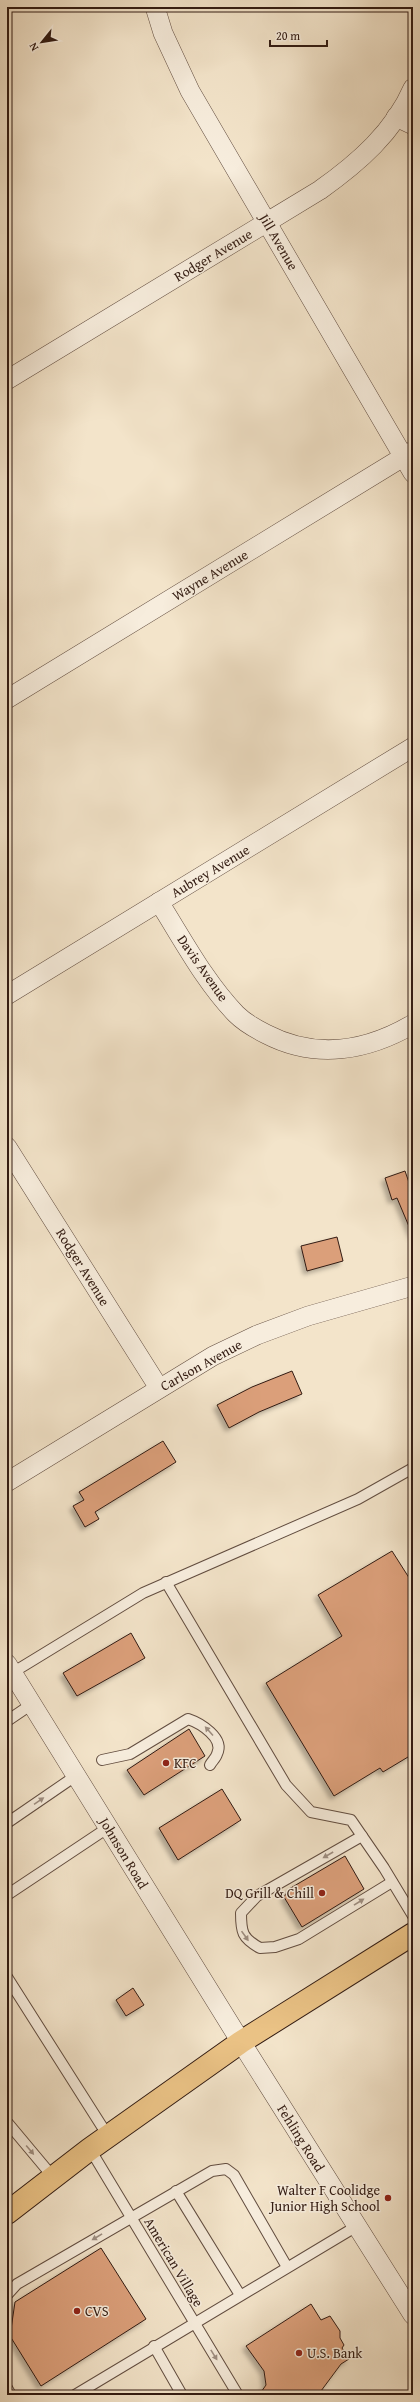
<svg xmlns="http://www.w3.org/2000/svg" width="420" height="2402" font-family="'Gentium Book Plus',serif">
<style>
.building{fill:#db9f7a;stroke:#321b12;filter:url(#shadow)}
.lines{fill:none;stroke-linecap:round;stroke-linejoin:round}
.service-casing{stroke:#624d40;stroke-width:12}
.minor-casing{stroke:#624d40;stroke-width:20}
.primary-casing{stroke:#321b12;stroke-width:24}
.service{stroke:#f7eddd;stroke-width:10}
.minor{stroke:#f7eddd;stroke-width:19}
.primary{stroke:#eac285;stroke-width:22}
.oneway{fill:#9e8e82}
.poi-dot{fill:#8f2418;stroke:#f7eddd;stroke-width:1.5}
.labels{text-anchor:middle;stroke-width:3;stroke-linejoin:round;paint-order:stroke}
.street-label{font-size:14px;fill:#321b12;stroke:#f7eddd}
.poi-label{font-size:14px;fill:#321b12;stroke:#f7eddd;text-anchor:start}
</style>
<defs>
<filter id="shadow"><feDropShadow dx="-3.5" dy="3.5" stdDeviation="2" flood-color="#0004"/></filter>
</defs>
<rect width="100%" height="100%" fill="#f3e4ca"/>
<filter id="stains"><feTurbulence type="fractalNoise" baseFrequency=".005" numOctaves="4"/><feColorMatrix values="0 0 0 0 .2 0 0 0 0 .09 0 0 0 0 .02 0 0 0 .5 -.17"/></filter>
<radialGradient id="worn" r=".72"><stop offset=".6" stop-color="#630" stop-opacity="0"/><stop offset="1" stop-color="#630" stop-opacity=".3"/></radialGradient>
<g class="building">
<path d="M405 1171 413 1194V1236L397 1198 392 1200 385 1178Z"/>
<path d="M337 1237 343 1261 307 1271 301 1246Z"/>
<path d="M292 1371 302 1394 259 1412 229 1428 217 1405 252 1387Z"/>
<path d="M163 1441 176 1462 95 1512 99 1519 85 1527 73 1506 84 1500 79 1492Z"/>
<path d="M392 1551 413 1584V1754L383 1772 380 1768 334 1796 266 1683 342 1636 318 1595Z"/>
<path d="M131 1633 145 1658 77 1696 63 1673Z"/>
<path d="M189 1729 205 1756 144 1795 127 1770Z"/>
<path d="M222 1789 241 1820 178 1860 159 1828Z"/>
<path d="M345 1856 364 1889 302 1927 284 1897 289 1889Z"/>
<path d="M133 1988 144 2005 126 2016 116 2000Z"/>
<path d="M101 2248 146 2319 41 2386 10 2336 15 2302Z"/>
<path d="M311 2304 321 2320 330 2316 340 2331V2338L344 2345 342 2348 349 2359 341 2364 318 2395H259L266 2385 264 2371 246 2346Z"/>
</g>
<g class="lines">
<g class="service-casing">
<g id="service">
<path d="M166 1582 286 1785 311 1812 351 1820 384 1868 413 1916"/>
<path d="M12 1673 143 1593 358 1499 413 1468"/>
<path d="M7 1721 32 1704"/>
<path d="M102 1760 130 1754 188 1719C200 1723 225 1738 217 1754 216 1758 212 1761 210 1765"/>
<path d="M7 1823 77 1775"/>
<path d="M362 1836 257 1896 241 1913C241 1932 242 1938 260 1948L275 1947 299 1939 392 1882"/>
<path d="M7 1895 109 1827"/>
<path d="M7 1977 108 2136"/>
<path d="M7 2122 53 2177"/>
<path d="M90 2149 238 2395"/>
<path d="M176 2191 240 2295"/>
<path d="M7 2295 17 2284 212 2171 226 2169 234 2175 287 2267"/>
<path d="M154 2346 182 2395"/>
<path d="M7 2388 11 2395"/>
<path d="M75 2395 357 2226"/>
</g>
</g>
<g class="minor-casing">
<g id="minor">
<path d="M155 7 163 33 190 91 413 473"/>
<path d="M396 117 413 125"/>
<path d="M7 380 320 190C358 163 394 132 413 88"/>
<path d="M7 699 413 451"/>
<path d="M159 902C183 940 205 982 236 1014 245 1023 256 1029 266 1034 316 1060 367 1051 413 1024"/>
<path d="M7 995 413 747"/>
<path d="M7 1147 159 1388"/>
<path d="M7 1482 213 1356 257 1335 308 1316 413 1286"/>
<path d="M7 1664 241 2042 413 2315"/>
</g>
</g>
<g class="primary-casing">
<path id="primary" d="M7 2213 90 2149 241 2042 413 1934"/>
</g>
<use href="#service" class="service"/>
<use href="#minor" class="minor"/>
<use href="#primary" class="primary"/>
</g>
<defs><path id="oneway-solid" d="M-6-.8H1V-3.2L6.5 0L1 3.2V.8H-6Z"/></defs>
<g class="oneway">
<use href="#oneway-solid" transform="translate(209 1731) rotate(-132)"/>
<use href="#oneway-solid" transform="translate(39 1801) rotate(-34)"/>
<use href="#oneway-solid" transform="translate(328 1855) rotate(150)"/>
<use href="#oneway-solid" transform="translate(359 1902) rotate(-32)"/>
<use href="#oneway-solid" transform="translate(245 1936) rotate(55)"/>
<use href="#oneway-solid" transform="translate(30 2150) rotate(50)"/>
<use href="#oneway-solid" transform="translate(97 2237) rotate(149)"/>
<use href="#oneway-solid" transform="translate(214 2355) rotate(58)"/>
</g>
<g class="poi-dot">
<circle cx="166" cy="1763" r="4"/>
<circle cx="322" cy="1893" r="4"/>
<circle cx="388" cy="2198" r="4"/>
<circle cx="77" cy="2311" r="4"/>
<circle cx="299" cy="2353" r="4"/>
</g>
<g class="labels">
<g class="street-label">
<text transform="translate(279 242) rotate(60)" y="5">Jill Avenue</text>
<text transform="translate(213 255) rotate(-31)" y="5">Rodger Avenue</text>
<text transform="translate(210 575) rotate(-31)" y="5">Wayne Avenue</text>
<text transform="translate(210 871) rotate(-31)" y="5">Aubrey Avenue</text>
<text transform="translate(203 968) rotate(55)" y="5">Davis Avenue</text>
<text transform="translate(83 1267) rotate(58)" y="5">Rodger Avenue</text>
<text transform="translate(201 1365) rotate(-29)" y="5">Carlson Avenue</text>
<text transform="translate(124 1853) rotate(59)" y="5">Johnson Road</text>
<text transform="translate(301 2138) rotate(58)" y="5">Fehling Road</text>
<text transform="translate(174 2262) rotate(59)" y="5">American Village</text>
</g>
<g class="poi-label">
<text x="174" y="1768">KFC</text>
<text x="314" y="1898" text-anchor="end">DQ Grill &amp; Chill</text>
<text x="380" y="2195" text-anchor="end">Walter F Coolidge<tspan x="380" dy="16">Junior High School</tspan></text>
<text x="85" y="2316">CVS</text>
<text x="307" y="2358">U.S. Bank</text>
</g>
</g>
<rect width="420" height="2402" fill="none" stroke="#f3e4ca" stroke-width="24"/>
<rect x="8" y="8" width="404" height="2386" fill="none" stroke="#321b12" stroke-width="2"/>
<rect x="12" y="12" width="396" height="2378" fill="none" stroke="#321b12"/>
<g transform="translate(42 42) rotate(240)" stroke="#f7eddd" stroke-width="3" paint-order="stroke">
<path d="M0-3L7 15L0 10L-7 15Z" fill="#321b12"/>
<text y="-6" font-size="11" font-weight="bold" text-anchor="middle" fill="#321b12">N</text>
</g>
<path d="M270 40v6h57v-6" fill="none" stroke="#321b12" stroke-width="2"/>
<text x="276" y="40" font-size="12" fill="#321b12" stroke="#f7eddd" stroke-width="3" paint-order="stroke">20 m</text>
<rect width="100%" height="100%" filter="url(#stains)"/>
<rect width="100%" height="100%" fill="url(#worn)"/>
</svg>
